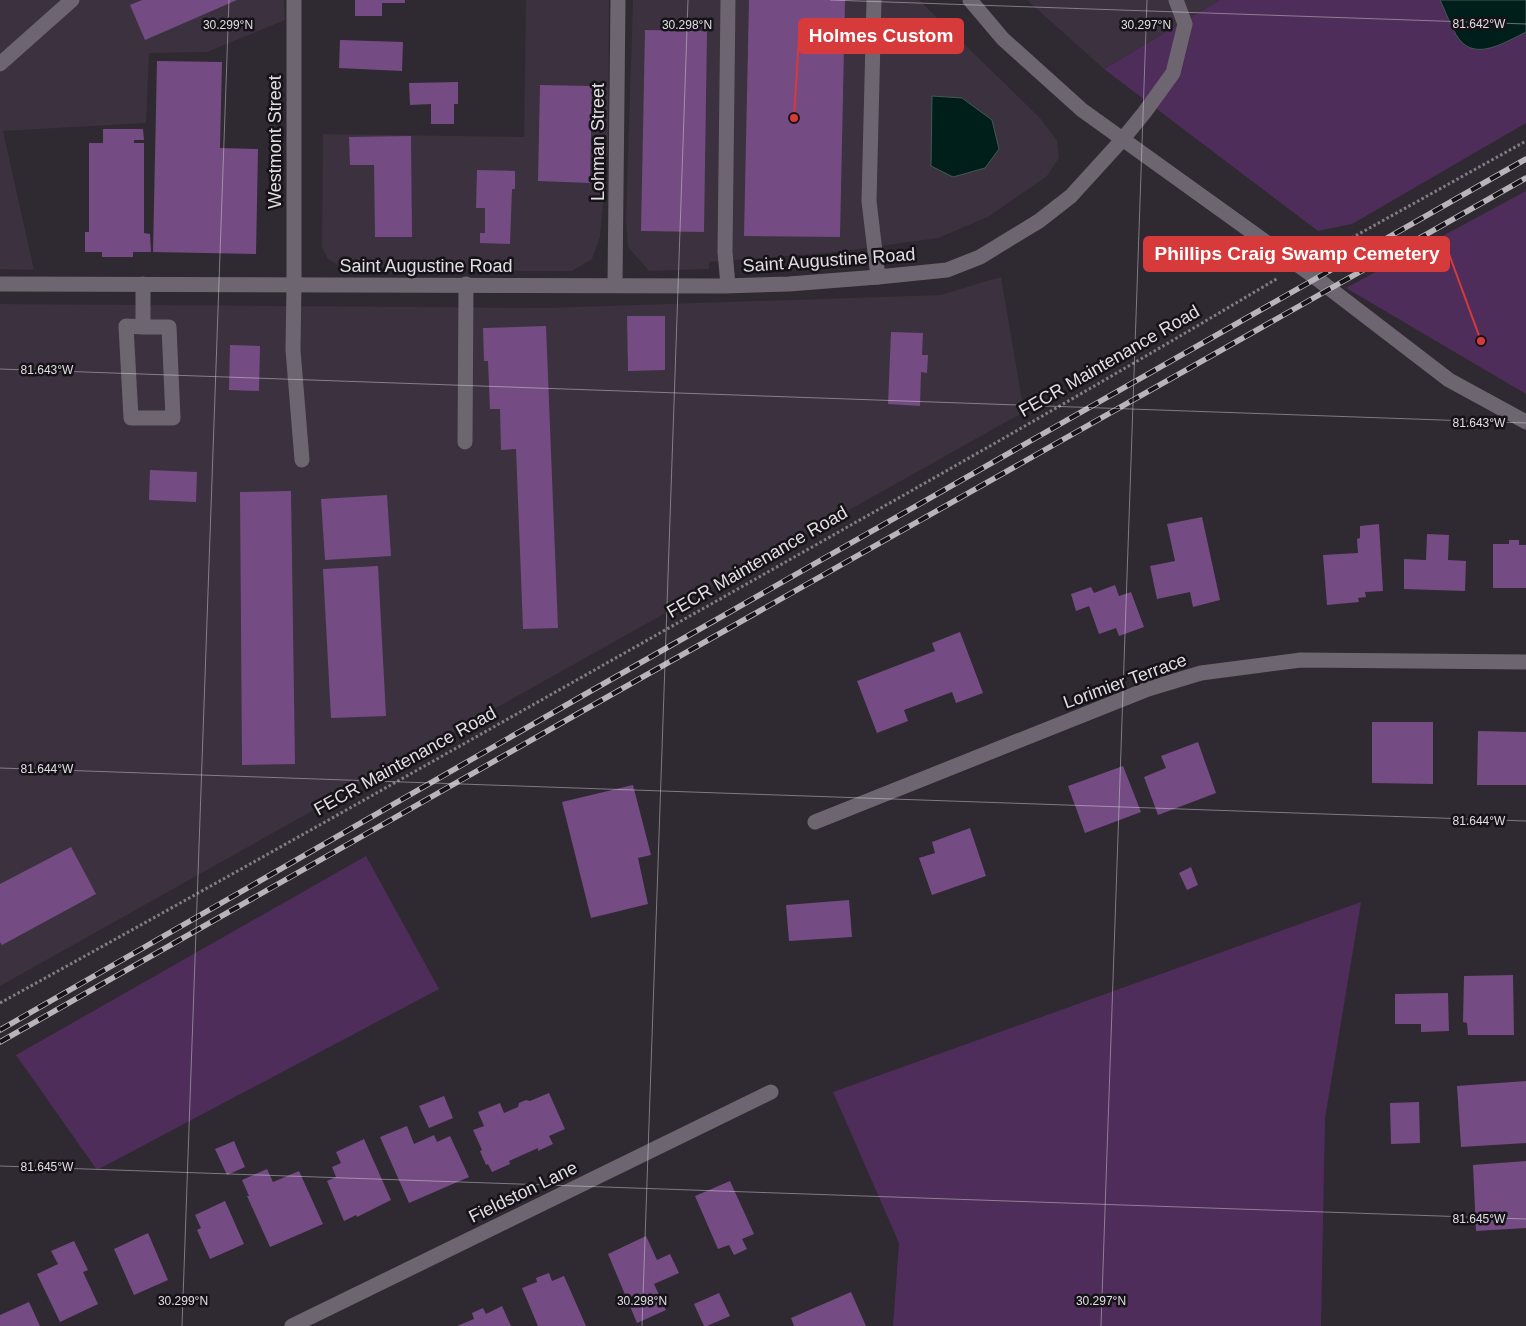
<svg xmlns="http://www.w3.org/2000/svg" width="1526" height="1326" font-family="Arial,sans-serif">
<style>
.built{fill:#3b313f}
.green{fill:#4e2d5a}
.water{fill:#001f1a;stroke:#445856}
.building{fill:#744c83}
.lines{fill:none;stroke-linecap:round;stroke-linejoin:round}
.path{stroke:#827d84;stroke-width:3;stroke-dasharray:2.5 2.5;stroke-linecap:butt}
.service{stroke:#6d6670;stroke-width:15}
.minor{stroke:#6d6670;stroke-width:15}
.tertiary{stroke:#6d6670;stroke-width:15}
.secondary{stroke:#6d6670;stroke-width:15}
.rail-casing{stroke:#b8b4ba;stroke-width:5.5}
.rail{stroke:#151317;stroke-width:4;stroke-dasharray:11;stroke-linecap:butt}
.ticks{fill:none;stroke:#e1dde3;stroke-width:1;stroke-opacity:0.45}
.labels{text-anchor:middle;stroke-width:5;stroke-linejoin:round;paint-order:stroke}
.street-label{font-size:18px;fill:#e1dde3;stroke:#151317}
.ticks-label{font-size:12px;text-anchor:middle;fill:#e1dde3;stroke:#151317;stroke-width:5;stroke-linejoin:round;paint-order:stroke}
.leader{fill:none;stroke:#d73a3b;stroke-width:2}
.callout-dot{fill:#d73a3b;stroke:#151317;stroke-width:2}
.callout{fill:#d73a3b;stroke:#d73a3b;stroke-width:2}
.callout-label{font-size:19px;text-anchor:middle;font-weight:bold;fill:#fff}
</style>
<rect width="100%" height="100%" fill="#2f2931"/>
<g class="built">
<path d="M0 0H284L285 20 207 52 149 53 146 123 3 131 34 270 0 269Z"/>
<path d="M526 0H609L608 147 600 237 592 259 572 271H521L339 265 328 259 322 248 323 134 524 137Z"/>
<path d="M633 0H919L1040 118 1057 141 1059 158 1047 176 988 217 938 238 838 252 709 262V269L649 271 628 247 626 219Z"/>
<path d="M1027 0H1220L1104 69Z"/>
<path d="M1001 277 1024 412 0 986V304L547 308 940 295Z"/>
</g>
<g class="green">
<path d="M1220 0H1440L1459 40 1505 42 1526 32V123L1352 224 1318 231 1104 69Z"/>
<path d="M1526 191V394L1346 288Z"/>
<path d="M366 856 439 989 97 1170 16 1055Z"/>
<path d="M1361 902 1325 1118 1321 1326H893L899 1243 833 1092Z"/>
</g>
<g class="water">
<path d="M1440 0H1526V32C1507 41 1476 62 1459 39 1451 28 1446 12 1440 0Z"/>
<path d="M932 96 962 98 992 120 999 149 985 168 953 177 931 166Z"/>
</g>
<g class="building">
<path d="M142 0H237L145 40 130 5Z"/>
<path d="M355 0H405V3H382V16H355Z"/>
<path d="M749 0H845L840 237 744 236Z"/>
<path d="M645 30 707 31 704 232 641 231Z"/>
<path d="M340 40 403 42 402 71 339 68Z"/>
<path d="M157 61 222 62 220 148 258 149 256 254 153 252Z"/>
<path d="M458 82V104H454V124H431V104L410 105 409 83Z"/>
<path d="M540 85 592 86 590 183 538 181Z"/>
<path d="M103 129H143L144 140H134V143H144V233L150 234 151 252H133V257H102V252H85V232H89V143H103Z"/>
<path d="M411 136 412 237H375L374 165H350L349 137Z"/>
<path d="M477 170 515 171V189H512L510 244 480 243V233H485V208H476Z"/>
<path d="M627 316H665V370L628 371Z"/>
<path d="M546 326 558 628 523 629 516 449 501 450 500 409H490L488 361H484L483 328Z"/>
<path d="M891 332 923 333 922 355H928L927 373 921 372 920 406 888 404Z"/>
<path d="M230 345 260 346 259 391 229 390Z"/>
<path d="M150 470 197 472 196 502 149 500Z"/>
<path d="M291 491 295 764 242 765 240 492Z"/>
<path d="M387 495 391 556 325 560 321 499Z"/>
<path d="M1202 517 1220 600 1193 607 1190 592 1157 599 1150 566 1175 561 1167 524Z"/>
<path d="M1379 524 1383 591 1365 592 1366 597 1358 598 1359 602 1327 605 1323 555 1358 553 1357 539 1360 538V526Z"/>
<path d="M1427 534 1449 535 1448 560 1466 561 1465 591 1404 589V559L1426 560Z"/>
<path d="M1509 540H1519V545H1526V588H1493V544H1509Z"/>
<path d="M378 566 386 716 331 718 323 569Z"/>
<path d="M1115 585 1119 596 1131 592 1144 627 1119 636 1116 628 1099 634 1089 606 1076 611 1071 594 1091 587 1094 593Z"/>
<path d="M960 632 983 693 956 703 952 692 904 710 908 721 877 733 857 681 935 651 932 643Z"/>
<path d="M1372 722H1433V784L1372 783Z"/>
<path d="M1478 731 1526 732V785H1477Z"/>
<path d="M1198 742 1216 793 1158 815 1144 777 1166 768 1161 756Z"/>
<path d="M1123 766 1141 812 1085 833 1068 786Z"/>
<path d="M633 785 651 855 638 858 648 904 591 918 562 802Z"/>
<path d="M970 828 986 876 932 895 919 858 935 853 932 842Z"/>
<path d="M71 847 96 894 2 945 0 942V884Z"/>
<path d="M1191 867 1198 885 1187 890 1179 873Z"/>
<path d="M849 900 852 937 789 941 786 905Z"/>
<path d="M1513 975 1514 1035H1468L1467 1023 1463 1022 1464 976Z"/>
<path d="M1448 993 1449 1031 1421 1032V1024H1395V994Z"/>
<path d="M1526 1081V1143L1461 1147 1457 1086Z"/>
<path d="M549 1093 565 1129 549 1136 553 1144 538 1151V1148L509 1161 510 1164 492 1172 488 1164 486 1165 480 1151 482 1150 473 1130 484 1126 478 1112 500 1103 504 1113 518 1107 519 1103 526 1100 530 1101Z"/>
<path d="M444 1096 453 1118 429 1128 419 1106Z"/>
<path d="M1419 1102 1420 1143 1391 1144 1390 1103Z"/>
<path d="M407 1126 414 1144 434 1135 437 1142 450 1136 469 1177 409 1203 380 1137Z"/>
<path d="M364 1139 391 1200 357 1217 356 1215 344 1221 327 1181 336 1177 332 1167 341 1163 336 1152Z"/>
<path d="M234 1141 245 1167 227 1175 215 1149Z"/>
<path d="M1526 1161V1228L1476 1231 1473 1165Z"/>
<path d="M267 1169 273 1182 299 1171 323 1224 270 1247 247 1196H249L242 1180Z"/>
<path d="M730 1181 754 1234 742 1239 747 1249 734 1255 729 1245 718 1249 695 1196Z"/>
<path d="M225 1201 244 1244 210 1259 197 1230 201 1228 195 1215Z"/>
<path d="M148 1233 168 1280 134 1295 114 1249Z"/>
<path d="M646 1236 657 1260 670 1254 679 1273 654 1284 666 1310 637 1323 608 1254Z"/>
<path d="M74 1241 88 1270 83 1272 98 1304 60 1322 37 1274 58 1264 51 1251Z"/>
<path d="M549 1273 552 1281 564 1276 586 1326H538L522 1288 537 1282 536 1278Z"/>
<path d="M851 1292 866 1326H794L791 1318Z"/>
<path d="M719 1293 730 1316 707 1326H704L694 1304Z"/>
<path d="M29 1302 40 1326H0V1315Z"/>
<path d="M502 1306 511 1326H457L474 1319 472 1313 483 1308 486 1314Z"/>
</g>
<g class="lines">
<g class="path">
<path d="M1321 255 1526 141"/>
<path d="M0 1003C216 884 430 763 644 642 856 522 1069 403 1278 278"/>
</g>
<g class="service">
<path d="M728 0 725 252 728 285"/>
<path d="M874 0 869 201 878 277"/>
<path d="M0 64 72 0"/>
<path d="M1122 140 1144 113 1173 73 1185 24 1176 0"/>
<path d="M294 285 293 350 302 460"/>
<path d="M143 327H169L173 418H131L126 326 143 327V284"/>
<path d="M465 442 466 284"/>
</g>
<g class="minor">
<path d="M294 285V0"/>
<path d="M615 285 618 0"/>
<path d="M815 822 1148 689 1201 673 1301 660 1526 662"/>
<path d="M292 1326 771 1092"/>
</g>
<path class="tertiary" d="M0 284 724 286 789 284 878 277 947 270 980 257 1039 221 1071 196 1122 140"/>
<path class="secondary" d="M970 0 1003 39 1082 110 1316 278 1449 380 1526 422"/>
<g class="rail-casing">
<g id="rail">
<path d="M0 1030 582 696 1526 159"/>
<path d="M0 1042 579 713 1526 178"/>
</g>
</g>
<use href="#rail" class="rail"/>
</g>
<path class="ticks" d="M830 0 1526 24M0 369 1526 423M0 768 1526 821M0 1166 1526 1219M182 1326 229 0M642 1326 688 0M1101 1326 1147 0"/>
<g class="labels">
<g class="street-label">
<text transform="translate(275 142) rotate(-90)" y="6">Westmont Street</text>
<text transform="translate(598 142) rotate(-90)" y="6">Lohman Street</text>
<text transform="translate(829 260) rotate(-4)" y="6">Saint Augustine Road</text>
<text x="426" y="272">Saint Augustine Road</text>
<text transform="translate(1109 361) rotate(-30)" y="6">FECR Maintenance Road</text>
<text transform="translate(757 562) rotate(-30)" y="6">FECR Maintenance Road</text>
<text transform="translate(1125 681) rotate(-20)" y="6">Lorimier Terrace</text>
<text transform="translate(405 761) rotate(-29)" y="6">FECR Maintenance Road</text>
<text transform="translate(523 1192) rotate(-26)" y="6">Fieldston Lane</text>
</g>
</g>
<g class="ticks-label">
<text x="1479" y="28">81.642°W</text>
<text x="228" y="29">30.299°N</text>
<text x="687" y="29">30.298°N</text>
<text x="1146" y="29">30.297°N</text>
<text x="47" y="374">81.643°W</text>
<text x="1479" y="427">81.643°W</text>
<text x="47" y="773">81.644°W</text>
<text x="1479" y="825">81.644°W</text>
<text x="47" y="1171">81.645°W</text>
<text x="1479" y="1223">81.645°W</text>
<text x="183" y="1305">30.299°N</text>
<text x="642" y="1305">30.298°N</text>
<text x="1101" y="1305">30.297°N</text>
</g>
<path class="leader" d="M794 118L799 36M1481 341L1449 254"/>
<g class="callout-dot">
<circle cx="794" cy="118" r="5"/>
<circle cx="1481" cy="341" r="5"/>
</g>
<g class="callout">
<rect x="799" y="19" width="164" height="34" rx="5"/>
<rect x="1144" y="237" width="305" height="34" rx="5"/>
</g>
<g class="callout-label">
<text x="881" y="42">Holmes Custom</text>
<text x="1297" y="260">Phillips Craig Swamp Cemetery</text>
</g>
</svg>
